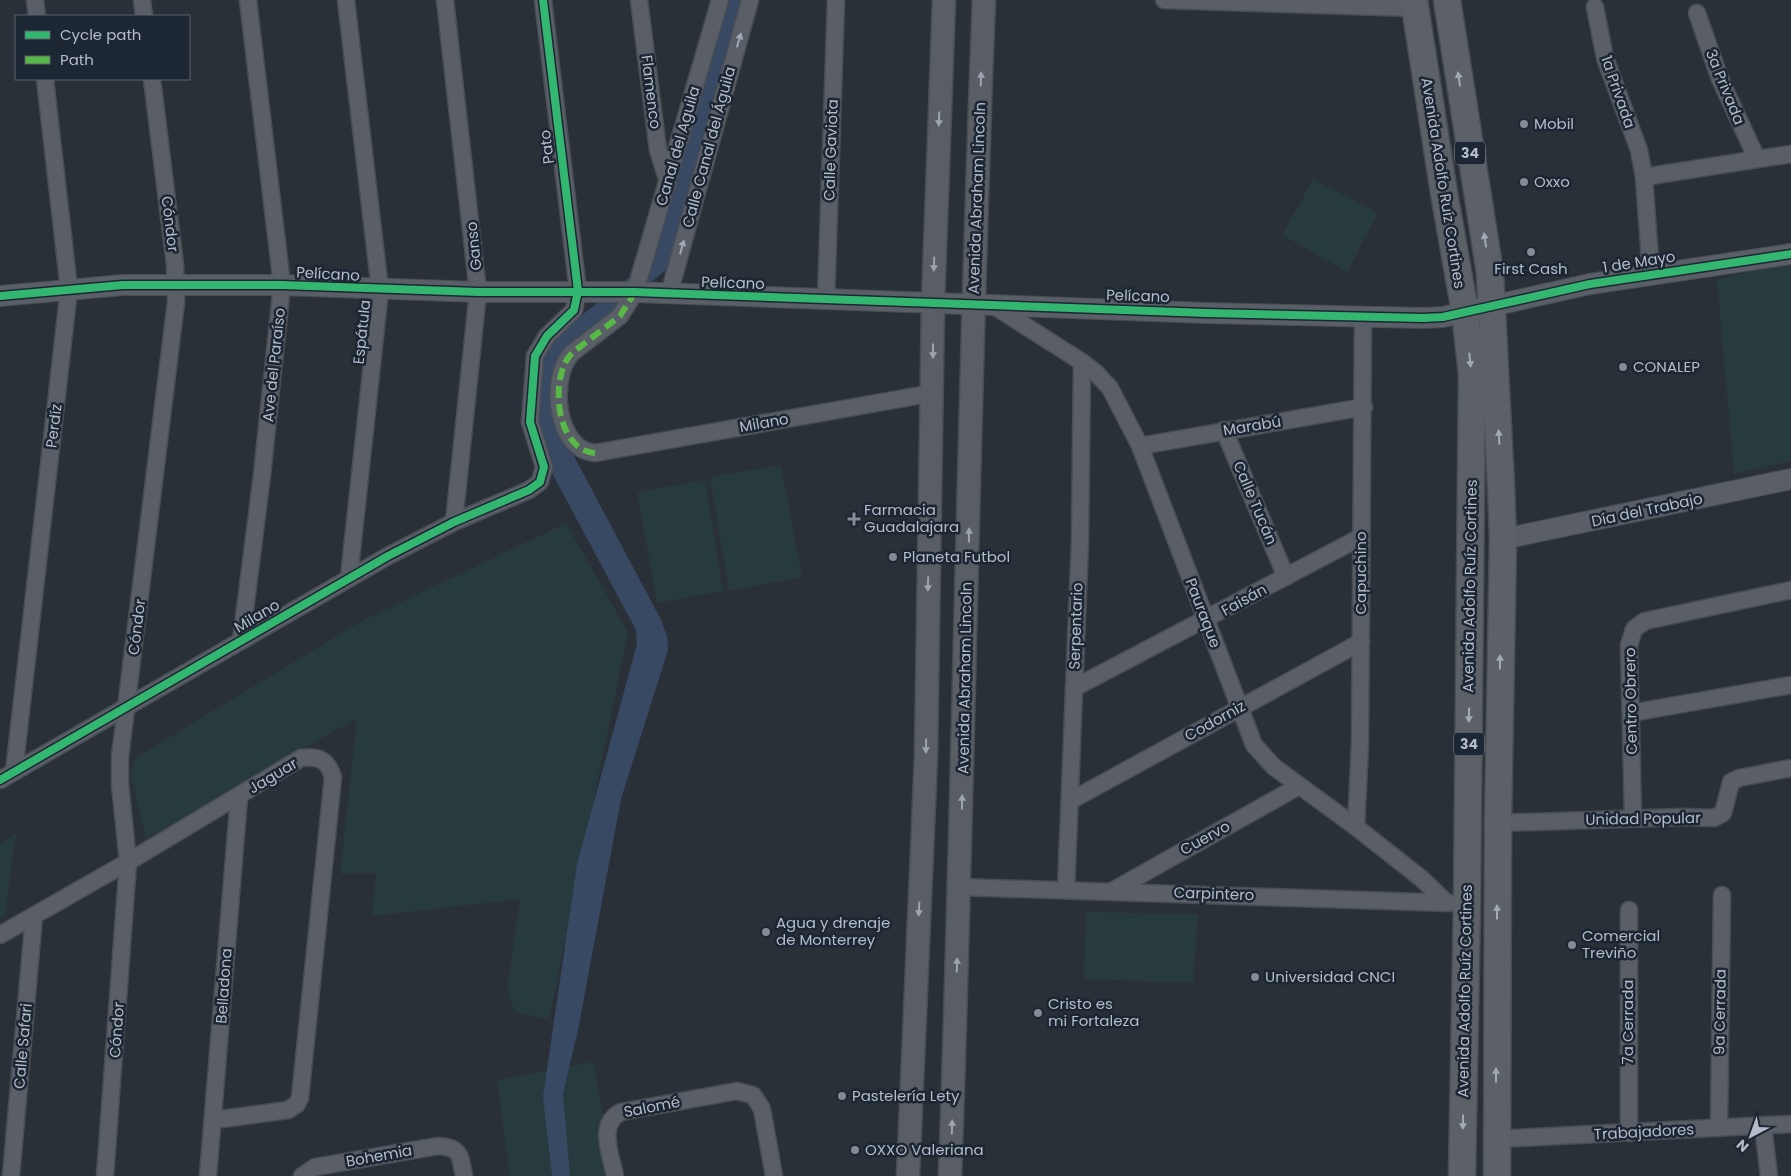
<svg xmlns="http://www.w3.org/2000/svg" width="1791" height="1176" font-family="Poppins,sans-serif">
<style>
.green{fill:#273a3e}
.water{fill:#384963}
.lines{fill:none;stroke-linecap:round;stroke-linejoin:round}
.minor-casing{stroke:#484c53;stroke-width:19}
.tertiary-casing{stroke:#484c53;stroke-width:22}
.secondary-casing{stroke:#484c53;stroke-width:25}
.primary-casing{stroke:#484c55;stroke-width:29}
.minor{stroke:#5a5e66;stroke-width:16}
.tertiary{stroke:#5a5e66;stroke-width:20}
.secondary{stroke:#595d64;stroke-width:22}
.primary{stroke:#5c6168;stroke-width:26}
.quiet{stroke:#58b947;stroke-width:6;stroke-dasharray:12 6;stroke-linecap:butt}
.cycleway-casing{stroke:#1d2633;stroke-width:11}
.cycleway{stroke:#33b770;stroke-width:8}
.oneway{fill:#a2a9b5}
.oneway2{fill:#9da4b0}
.oneway3{fill:#a2aab6}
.poi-dot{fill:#848b96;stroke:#1d2633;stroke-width:2}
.labels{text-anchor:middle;stroke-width:5;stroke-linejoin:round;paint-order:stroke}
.shield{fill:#1d2633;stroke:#878f9c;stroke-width:1}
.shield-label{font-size:14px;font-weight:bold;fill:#b4bcc9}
.street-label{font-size:15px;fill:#b4bcc9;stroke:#1d2633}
.poi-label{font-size:15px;fill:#b4bcc9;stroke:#1d2633;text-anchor:start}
</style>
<rect width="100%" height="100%" fill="#2a3038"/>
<g class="green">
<path d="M1313 179 1378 213 1347 272 1282 235Z"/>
<path d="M1791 260V461L1734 474 1717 280Z"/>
<path d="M781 465 802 577 729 591 710 477Z"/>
<path d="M705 480 723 591 657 603 637 492Z"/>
<path d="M566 523 628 632 549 1020 515 1011 507 990 520 899 372 916 376 873 340 874 357 718 146 839 131 775 135 758 360 622Z"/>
<path d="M16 833 5 916 0 919V844Z"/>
<path d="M1086 912 1198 914 1193 983 1084 979Z"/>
<path d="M593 1062 615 1176H510L497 1080Z"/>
</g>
<path class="water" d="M723 0H746L668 268 562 356 556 418 575 458 660 618 667 636 668 650 621 799 578 1030 563 1094 570 1176H552L543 1097 577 864 637 644 636 630 551 471 531 427 547 336 582 315 651 260Z"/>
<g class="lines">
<g class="minor-casing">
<g id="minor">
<path d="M35 0 37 16"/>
<path d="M142 0 144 16"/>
<path d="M346 0 380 290 349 577"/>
<path d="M445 0 478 292 454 522"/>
<path d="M639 0 658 150 668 182"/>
<path d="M720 0 635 292 620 316 572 353C549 376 555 450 595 453L933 393"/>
<path d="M1164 0 1415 8"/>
<path d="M1595 7 1605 58 1639 150 1644 177 1651 274"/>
<path d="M1697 13 1720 79 1757 159"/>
<path d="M1644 177 1791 154"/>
<path d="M669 294 750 0"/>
<path d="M826 300 836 0"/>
<path d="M991 304 1082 362 1095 372 1110 388 1140 446 1254 745 1274 767 1356 827 1422 879 1446 902"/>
<path d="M1224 430 1286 577"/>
<path d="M1140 446 1364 407"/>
<path d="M241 641 262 475 282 285 248 0"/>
<path d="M1074 688 1361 537"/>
<path d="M1631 713 1791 685"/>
<path d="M14 772 69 289 45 79"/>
<path d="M0 780 388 556 454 522 529 490 540 482 544 467 530 422 535 356 547 336 574 310 578 291 543 0"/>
<path d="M1070 801 1361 642"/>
<path d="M1633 818 1629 645 1634 629 1645 621 1791 590"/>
<path d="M1498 823 1683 817 1714 818 1723 813 1731 782 1739 778 1791 768"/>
<path d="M1356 827 1360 743 1363 318"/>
<path d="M960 887 1450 903"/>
<path d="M1066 890 1080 542 1082 362"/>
<path d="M1112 891 1299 786"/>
<path d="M1629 910V1133"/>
<path d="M0 935 128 862 301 758C319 756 327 759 333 777L300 1098 297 1104 288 1110 214 1120"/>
<path d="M1763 1126 1769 1176"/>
<path d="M1719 1128 1722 895"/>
<path d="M1497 1139 1791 1124"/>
<path d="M11 1176 34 916"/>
<path d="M105 1176 128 862 120 784V757L176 302 175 265 152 79"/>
<path d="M208 1176 239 797"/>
<path d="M302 1176 315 1167 438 1146C461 1147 460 1156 464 1176"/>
<path d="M615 1176C611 1155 597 1124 621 1112L737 1091 753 1095 762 1109 774 1176"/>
</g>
</g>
<g class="tertiary-casing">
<g id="tertiary">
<path d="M0 296 123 285H282L478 292H635L1206 313 1423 318 1443 317 1590 284 1791 254"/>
<path d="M1503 539 1791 479"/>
</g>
</g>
<g class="secondary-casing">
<g id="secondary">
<path d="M908 1176 926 757 933 303 944 0"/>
<path d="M950 1176C964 784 968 392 984 0"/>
</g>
</g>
<g class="primary-casing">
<g id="primary">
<path d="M1414 0 1444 193 1465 312 1472 375 1467 903 1462 1176"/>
<path d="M1447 0 1490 273 1501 486 1503 539 1498 823 1497 1176"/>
</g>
</g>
<use href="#minor" class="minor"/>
<use href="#tertiary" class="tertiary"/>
<use href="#secondary" class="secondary"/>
<use href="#primary" class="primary"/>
<path class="quiet" d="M595 453C555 450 549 376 572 353L620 316 635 292"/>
<g class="cycleway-casing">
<g id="cycleway">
<path d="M0 296 123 285H282L478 292H635L1206 313 1423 318 1443 317 1590 284 1791 254"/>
<path d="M0 780 388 556 454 522 529 490 540 482 544 467 530 422 535 356 547 336 574 310 578 291 543 0"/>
</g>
</g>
<use href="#cycleway" class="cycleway"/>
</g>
<defs><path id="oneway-solid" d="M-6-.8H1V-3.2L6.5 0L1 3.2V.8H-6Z" transform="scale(1.25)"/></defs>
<g class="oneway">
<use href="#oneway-solid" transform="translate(739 40) rotate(-74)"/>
<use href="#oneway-solid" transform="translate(682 247) rotate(-75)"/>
</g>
<g class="oneway2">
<use href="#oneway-solid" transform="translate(981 79) rotate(-88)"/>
<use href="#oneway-solid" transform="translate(939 119) rotate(92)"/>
<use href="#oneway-solid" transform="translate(934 264) rotate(92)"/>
<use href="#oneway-solid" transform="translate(933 351) rotate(90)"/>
<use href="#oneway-solid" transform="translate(969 535) rotate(-89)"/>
<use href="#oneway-solid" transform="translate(928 584) rotate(91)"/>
<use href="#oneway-solid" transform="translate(926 746) rotate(91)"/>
<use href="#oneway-solid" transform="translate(962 802) rotate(-89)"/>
<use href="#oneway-solid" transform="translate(919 909) rotate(93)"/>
<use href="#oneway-solid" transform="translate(957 965) rotate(-88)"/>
<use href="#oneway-solid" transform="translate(952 1127) rotate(-88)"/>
</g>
<g class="oneway3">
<use href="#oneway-solid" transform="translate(1459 79) rotate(-98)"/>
<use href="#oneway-solid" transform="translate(1485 240) rotate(-99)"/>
<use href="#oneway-solid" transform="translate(1470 360) rotate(84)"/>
<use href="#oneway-solid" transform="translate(1499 437) rotate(-93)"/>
<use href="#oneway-solid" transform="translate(1500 662) rotate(-89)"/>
<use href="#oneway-solid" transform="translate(1469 715) rotate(91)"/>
<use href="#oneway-solid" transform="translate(1497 912) rotate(-90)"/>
<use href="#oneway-solid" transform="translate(1496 1075) rotate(-90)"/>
<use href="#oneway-solid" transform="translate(1463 1122) rotate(91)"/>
</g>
<g class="poi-dot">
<circle cx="1524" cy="124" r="5"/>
<circle cx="1524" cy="182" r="5"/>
<circle cx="1531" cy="252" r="5"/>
<circle cx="1623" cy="367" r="5"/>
<path d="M851.5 511.5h5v5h5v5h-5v5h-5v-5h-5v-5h5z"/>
<circle cx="893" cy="557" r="5"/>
<circle cx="766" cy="932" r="5"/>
<circle cx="1572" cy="945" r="5"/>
<circle cx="1255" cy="977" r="5"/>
<circle cx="1038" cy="1013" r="5"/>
<circle cx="842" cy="1096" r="5"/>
<circle cx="855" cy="1150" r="5"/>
</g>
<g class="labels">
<g class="shield">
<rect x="1455" y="141.5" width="30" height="23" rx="4"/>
<rect x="1454" y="732.5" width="30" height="23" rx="4"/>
</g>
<g class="shield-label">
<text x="1470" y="158">34</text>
<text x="1469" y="749">34</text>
</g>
<g class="street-label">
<text transform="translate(1725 87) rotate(68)" y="5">3a Privada</text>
<text transform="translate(651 92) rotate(83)" y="5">Flamenco</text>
<text transform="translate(1618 92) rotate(71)" y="5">1a Privada</text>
<text transform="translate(678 146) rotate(-74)" y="5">Canal del Aguila</text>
<text transform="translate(547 147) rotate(-97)" y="5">Pato</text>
<text transform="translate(709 147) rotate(-75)" y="5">Calle Canal del Águila</text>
<text transform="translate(831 150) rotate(-88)" y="5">Calle Gaviota</text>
<text transform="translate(1443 183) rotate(81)" y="5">Avenida Adolfo Ruíz Cortines</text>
<text transform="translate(977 198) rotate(-88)" y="5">Avenida Abraham Lincoln</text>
<text transform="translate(170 224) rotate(83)" y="5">Cóndor</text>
<text transform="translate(474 246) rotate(-96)" y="5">Ganso</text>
<text transform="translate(1639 262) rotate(-9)" y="5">1 de Mayo</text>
<text transform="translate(328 274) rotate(3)" y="5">Pelícano</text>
<text transform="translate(733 283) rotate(2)" y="5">Pelícano</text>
<text transform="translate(1138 296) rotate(2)" y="5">Pelícano</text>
<text transform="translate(362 332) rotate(-84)" y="5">Espátula</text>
<text transform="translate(274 365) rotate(-84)" y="5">Ave del Paraíso</text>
<text transform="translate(764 423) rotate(-10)" y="5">Milano</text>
<text transform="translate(54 426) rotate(-83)" y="5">Perdíz</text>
<text transform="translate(1252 426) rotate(-9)" y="5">Marabú</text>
<text transform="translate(1255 503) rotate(67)" y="5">Calle Tucán</text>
<text transform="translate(1647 510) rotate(-12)" y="5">Día del Trabajo</text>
<text transform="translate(1361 573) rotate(-90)" y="5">Capuchino</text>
<text transform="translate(1470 586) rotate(-89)" y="5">Avenida Adolfo Ruíz Cortines</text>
<text transform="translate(1244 600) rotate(-29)" y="5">Faisán</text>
<text transform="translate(1203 613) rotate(69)" y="5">Pauraque</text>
<text transform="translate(257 616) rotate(-31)" y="5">Milano</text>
<text transform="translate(1076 626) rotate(-88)" y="5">Serpentario</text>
<text transform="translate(137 627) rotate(-83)" y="5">Cóndor</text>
<text transform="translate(965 678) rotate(-89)" y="5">Avenida Abraham Lincoln</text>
<text transform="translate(1631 701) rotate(-91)" y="5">Centro Obrero</text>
<text transform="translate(1215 721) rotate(-29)" y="5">Codorniz</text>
<text transform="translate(273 776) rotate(-31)" y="5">Jaguar</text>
<text transform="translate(1643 819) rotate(-1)" y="5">Unidad Popular</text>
<text transform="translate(1205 838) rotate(-29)" y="5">Cuervo</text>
<text transform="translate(1214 894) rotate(2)" y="5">Carpintero</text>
<text transform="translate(224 986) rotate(-86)" y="5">Belladona</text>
<text transform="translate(1465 991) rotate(-89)" y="5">Avenida Adolfo Ruíz Cortines</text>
<text transform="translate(1720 1012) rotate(-89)" y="5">9a Cerrada</text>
<text transform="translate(1628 1022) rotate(-90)" y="5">7a Cerrada</text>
<text transform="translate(117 1030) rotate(-86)" y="5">Cóndor</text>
<text transform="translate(23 1046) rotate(-85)" y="5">Calle Safari</text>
<text transform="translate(652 1107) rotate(-11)" y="5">Salomé</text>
<text transform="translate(1644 1132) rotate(-3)" y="5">Trabajadores</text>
<text transform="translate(379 1156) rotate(-10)" y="5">Bohemia</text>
</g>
<g class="poi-label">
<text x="1534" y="129">Mobil</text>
<text x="1534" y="187">Oxxo</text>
<text x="1531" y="274" text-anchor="middle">First Cash</text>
<text x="1633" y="372">CONALEP</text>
<text x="864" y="515">Farmacia<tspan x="864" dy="17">Guadalajara</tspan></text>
<text x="903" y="562">Planeta Futbol</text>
<text x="776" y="928">Agua y drenaje<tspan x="776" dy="17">de Monterrey</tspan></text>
<text x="1582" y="941">Comercial<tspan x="1582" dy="17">Treviño</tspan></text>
<text x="1265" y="982">Universidad CNCI</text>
<text x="1048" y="1009">Cristo es<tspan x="1048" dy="17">mi Fortaleza</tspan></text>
<text x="852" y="1101">Pastelería Lety</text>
<text x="865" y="1155">OXXO Valeriana</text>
</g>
</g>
<rect x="15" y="15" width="175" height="65" fill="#1d2633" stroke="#59626f"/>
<rect x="25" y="31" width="25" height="8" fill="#33b770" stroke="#59626f"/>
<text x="60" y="40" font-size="15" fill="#b4bcc9">Cycle path</text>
<rect x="25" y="56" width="25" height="8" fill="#58b947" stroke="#59626f"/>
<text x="60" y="65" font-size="15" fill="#b4bcc9">Path</text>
<g transform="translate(1751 1136) rotate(221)" stroke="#1d2633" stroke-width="4" paint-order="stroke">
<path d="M0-4L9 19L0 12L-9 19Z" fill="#b4bcc9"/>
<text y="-8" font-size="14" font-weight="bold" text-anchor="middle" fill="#b4bcc9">N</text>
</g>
</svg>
